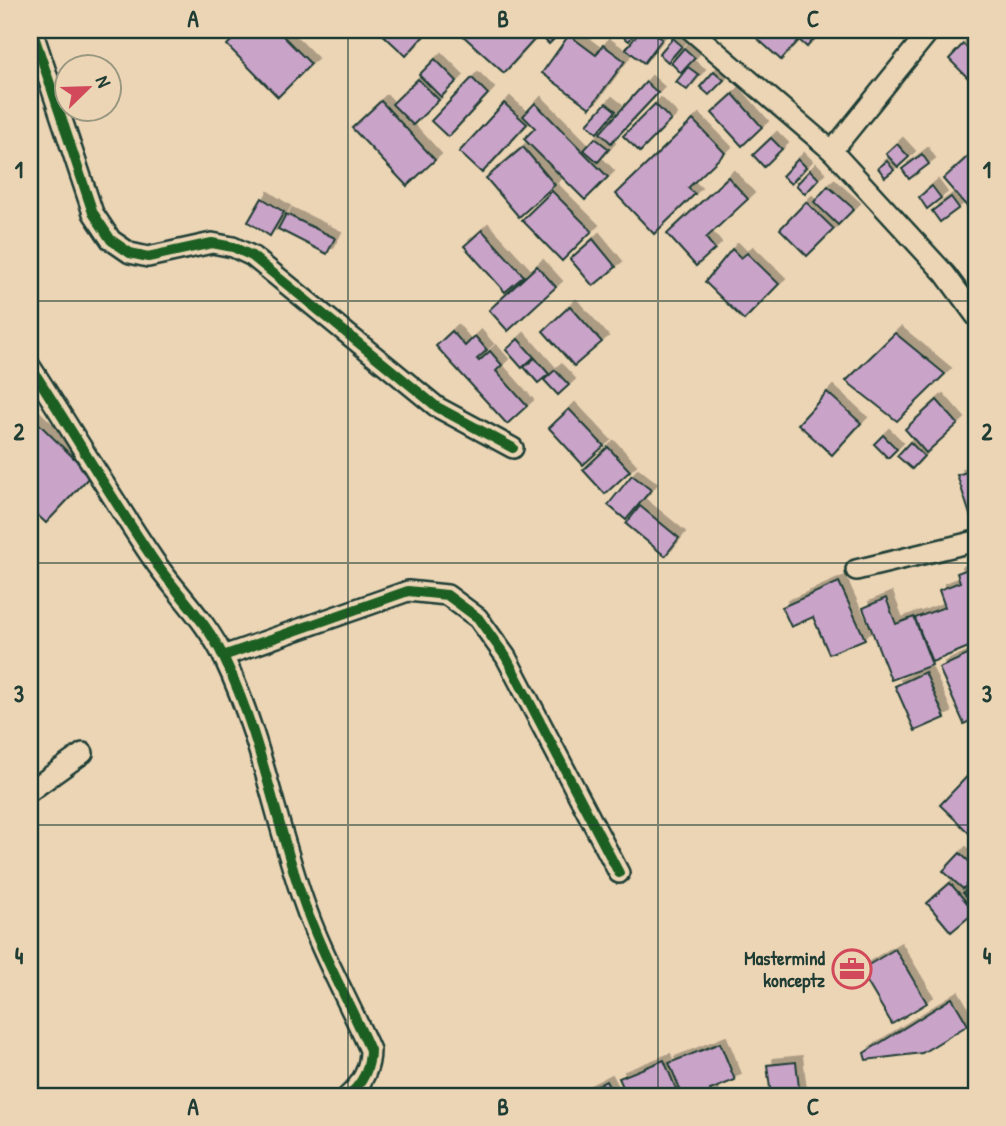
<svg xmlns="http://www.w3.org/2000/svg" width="1006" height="1126" font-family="'Patrick Hand',sans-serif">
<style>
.building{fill:#caa3c9;stroke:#1f3d34;stroke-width:2;filter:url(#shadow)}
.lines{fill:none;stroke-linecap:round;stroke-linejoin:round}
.street-casing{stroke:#1f3d34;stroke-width:24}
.street{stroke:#ecd5b5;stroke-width:19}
.cycleway-casing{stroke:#ecd5b5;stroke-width:15}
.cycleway{stroke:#1b5e20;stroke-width:10}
.grid{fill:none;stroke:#1f3d34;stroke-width:2;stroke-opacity:0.55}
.labels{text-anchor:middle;stroke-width:7;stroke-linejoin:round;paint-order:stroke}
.poi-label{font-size:19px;font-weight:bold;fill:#1f3d34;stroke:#ecd5b5;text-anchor:end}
.neatline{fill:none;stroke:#1f3d34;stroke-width:2.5}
.grid-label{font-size:23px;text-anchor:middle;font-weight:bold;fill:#1f3d34}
</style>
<defs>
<filter id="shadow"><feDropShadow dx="6" dy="-6" stdDeviation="0" flood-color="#0004"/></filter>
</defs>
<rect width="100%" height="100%" fill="#ecd5b5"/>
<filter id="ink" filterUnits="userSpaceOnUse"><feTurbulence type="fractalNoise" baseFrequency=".0143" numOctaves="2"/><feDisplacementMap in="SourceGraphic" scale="14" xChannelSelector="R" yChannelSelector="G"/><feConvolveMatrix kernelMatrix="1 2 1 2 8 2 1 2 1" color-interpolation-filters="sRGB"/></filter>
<g filter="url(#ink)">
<g class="building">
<path d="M242 30H277L311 64 278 97 227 45Z"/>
<path d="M378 30H429L406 56Z"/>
<path d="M462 30H522L534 40 504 73 459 32Z"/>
<path d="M535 30H563L549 44Z"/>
<path d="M615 30H637L629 41Z"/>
<path d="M641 30H651L662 39 644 63 626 49Z"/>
<path d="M748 30H822L807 47 799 40 781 60Z"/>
<path d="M569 35 596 55 603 45 625 61 590 108 542 73Z"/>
<path d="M673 38 682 46 668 62 659 54Z"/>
<path d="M963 44 976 57V86L949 59Z"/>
<path d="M684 48 695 58 681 73 671 63Z"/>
<path d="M435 59 457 81 441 97 419 75Z"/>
<path d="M688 67 699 75 687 90 676 82Z"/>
<path d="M714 71 724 80 709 95 700 87Z"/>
<path d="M472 78 488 94 448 137 431 121Z"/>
<path d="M418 79 439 100 413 125 392 104Z"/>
<path d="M646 82 658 93 611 143 600 133Z"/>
<path d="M733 94 762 127 742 146 712 113Z"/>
<path d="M381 101 435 160 407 186 352 128Z"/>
<path d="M504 103 527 124 482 173 459 152Z"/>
<path d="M535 103 608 177 585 200 524 139 535 128 523 116Z"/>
<path d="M606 103 616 111 597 133 587 124Z"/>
<path d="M655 104 671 120 640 152 623 136Z"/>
<path d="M693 120 725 153 688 188 695 194 654 234 616 194Z"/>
<path d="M595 138 609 149 598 162 584 150Z"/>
<path d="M771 138 782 149 764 167 753 155Z"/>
<path d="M897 144 909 157 898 167 886 154Z"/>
<path d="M523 147 555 185 519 217 486 178Z"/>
<path d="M976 149V206L971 211 943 179Z"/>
<path d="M922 154 929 164 909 179 902 169Z"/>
<path d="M798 159 806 167 791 184 782 176Z"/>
<path d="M887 161 894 170 885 177 878 168Z"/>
<path d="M810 170 819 179 805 194 796 185Z"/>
<path d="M728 177 748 199 706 238 715 249 696 266 667 234Z"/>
<path d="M828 186 854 209 838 225 814 202Z"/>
<path d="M932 186 941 198 927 209 919 197Z"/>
<path d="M552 191 592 231 562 261 522 220Z"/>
<path d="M951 197 959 208 940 222 932 211Z"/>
<path d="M262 198 284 212 270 236 248 222Z"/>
<path d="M806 202 834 229 807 256 780 229Z"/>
<path d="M286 214 335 238 327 254 278 229Z"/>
<path d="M482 230 524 276 505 292 464 246Z"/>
<path d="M593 239 616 267 593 286 570 259Z"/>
<path d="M732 249 741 258 747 253 779 284 744 320 705 282Z"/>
<path d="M537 266 556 287 508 331 489 310Z"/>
<path d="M570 306 602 342 574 366 543 331Z"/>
<path d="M452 331 465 346 475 336 487 350 477 359 479 361 490 351 502 365 496 371 527 406 507 424 436 346Z"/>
<path d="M895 333 945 374 897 421 846 381Z"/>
<path d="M518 339 534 357 522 368 506 350Z"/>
<path d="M535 358 549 374 538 383 524 367Z"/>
<path d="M555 370 569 385 558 395 544 380Z"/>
<path d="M827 392 861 423 832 455 798 424Z"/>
<path d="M937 400 958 424 926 453 905 429Z"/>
<path d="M569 409 604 446 583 465 549 428Z"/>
<path d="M30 415 91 475 46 523 30 508Z"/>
<path d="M883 435 897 449 888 458 874 444Z"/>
<path d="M910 442 924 456 912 469 897 456Z"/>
<path d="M608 447 630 471 605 494 583 470Z"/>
<path d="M976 469V533L957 475Z"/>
<path d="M632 475 651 490 626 520 608 505Z"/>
<path d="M640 506 679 538 665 556 626 524Z"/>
<path d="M976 566V598L971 600 976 608V644L932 662 915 618 945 607 939 590 960 582 957 573Z"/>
<path d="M839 582 865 639 829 654 813 617 791 627 782 607Z"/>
<path d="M886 598 896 624 914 617 932 665 891 680 863 608Z"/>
<path d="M976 651V718L964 724 939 668Z"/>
<path d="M925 672 945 718 915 731 895 686Z"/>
<path d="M976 767V829L971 835 940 805Z"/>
<path d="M960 853 976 868V874L963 889 943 871Z"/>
<path d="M976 879V905L963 893Z"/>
<path d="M950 883 975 912 951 932 927 903Z"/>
<path d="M895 949 927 1003 892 1024 860 970Z"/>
<path d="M952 998 968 1025 922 1053 866 1060 864 1053Z"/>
<path d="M720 1043 735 1080 710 1090 713 1096H683L669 1063Z"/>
<path d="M664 1060 679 1096H627L619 1078Z"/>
<path d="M796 1062 800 1096H771L767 1065Z"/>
<path d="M606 1081 614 1096H577Z"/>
</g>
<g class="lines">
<g class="street-casing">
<g id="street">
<path d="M32 30 93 213 111 240 130 253 148 257 212 243 233 247 252 256 437 407 513 448"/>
<path d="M691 30 832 151 945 274 976 316"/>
<path d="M832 151 930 30"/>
<path d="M30 366C72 430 110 496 153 559 176 593 206 620 224 658 261 735 275 820 303 900 321 953 348 1000 370 1050 370 1069 362 1084 348 1096"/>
<path d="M856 570 976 541"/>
<path d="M223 656 408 591 447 595 478 618 506 657 619 873"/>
<path d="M30 791 83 753"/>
</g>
</g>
<use href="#street" class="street"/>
<g class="cycleway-casing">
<g id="cycleway">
<path d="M32 30 93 213 111 240 130 253 148 257 212 243 233 247 252 256 437 407 513 448"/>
<path d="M30 366C72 430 110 496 153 559 176 593 206 620 224 658 261 735 275 820 303 900 321 953 348 1000 370 1050 370 1069 362 1084 348 1096"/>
<path d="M223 656 408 591 447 595 478 618 506 657 619 873"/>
</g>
</g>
<use href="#cycleway" class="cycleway"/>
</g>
</g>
<path class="grid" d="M348 30V1096M658 30V1096M30 301H976M30 563H976M30 825H976"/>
<defs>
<g id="office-ring" transform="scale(2.0125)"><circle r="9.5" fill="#ecd5b5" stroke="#d1495b" stroke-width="1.5"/><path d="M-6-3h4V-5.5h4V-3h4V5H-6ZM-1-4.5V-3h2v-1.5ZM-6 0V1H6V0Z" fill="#d1495b"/></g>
</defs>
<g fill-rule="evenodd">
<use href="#office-ring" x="852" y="969"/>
</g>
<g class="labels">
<g class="poi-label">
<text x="825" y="965">Mastermind<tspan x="825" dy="22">konceptz</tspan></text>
</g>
</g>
<rect width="1006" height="1126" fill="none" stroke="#ecd5b5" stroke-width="77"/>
<g transform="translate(88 88) rotate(67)"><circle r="33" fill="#ecd5b5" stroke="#9a9881" stroke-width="2"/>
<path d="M0-5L12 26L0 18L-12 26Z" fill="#d1495b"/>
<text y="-10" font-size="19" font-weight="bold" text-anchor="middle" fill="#1f3d34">N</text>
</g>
<rect x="38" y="38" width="930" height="1050" class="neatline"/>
<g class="grid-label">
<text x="193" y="27">A</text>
<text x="503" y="27">B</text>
<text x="813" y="27">C</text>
<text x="19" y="178">1</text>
<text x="987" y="178">1</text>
<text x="19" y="440">2</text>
<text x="987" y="440">2</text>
<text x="19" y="702">3</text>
<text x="987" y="702">3</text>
<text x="19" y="964">4</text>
<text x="987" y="964">4</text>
<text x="193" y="1115">A</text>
<text x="503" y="1115">B</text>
<text x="813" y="1115">C</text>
</g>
</svg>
